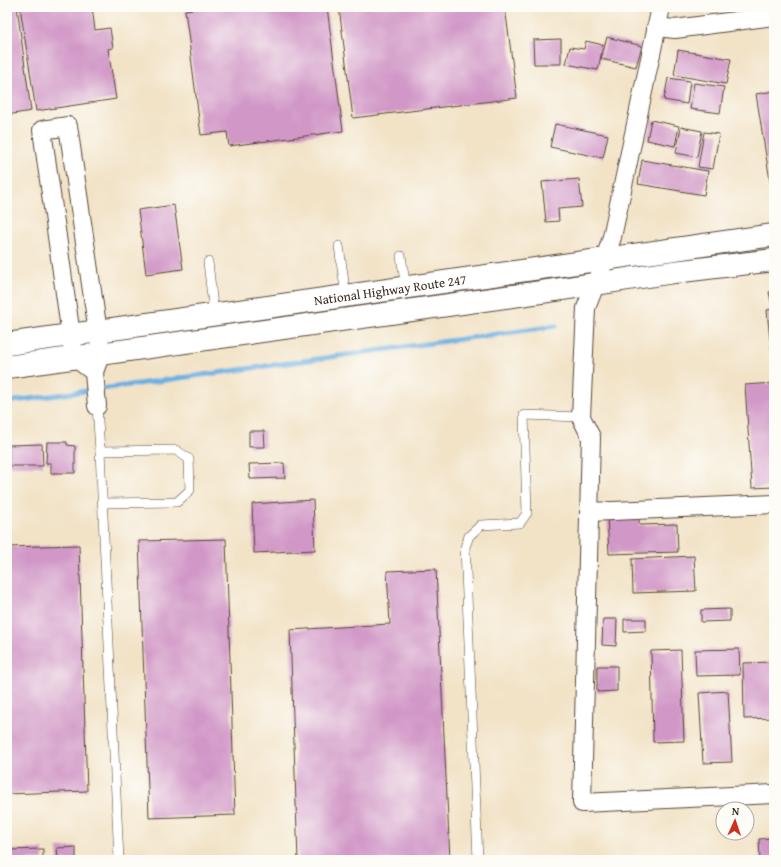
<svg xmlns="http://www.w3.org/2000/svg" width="781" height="867" font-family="'Gentium Book Plus',serif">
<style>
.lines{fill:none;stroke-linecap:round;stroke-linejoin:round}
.stream{stroke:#6cafe1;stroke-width:5}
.building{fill:#d198c7}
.lane-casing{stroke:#564637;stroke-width:10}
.street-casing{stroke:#564637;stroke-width:20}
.highway-casing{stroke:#564637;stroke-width:24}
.lane{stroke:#fff;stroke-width:9}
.street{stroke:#fff;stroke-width:18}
.highway{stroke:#fff;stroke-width:22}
.labels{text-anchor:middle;stroke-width:3;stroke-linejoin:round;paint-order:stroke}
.street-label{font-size:13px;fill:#3b2a1e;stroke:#fdfcf7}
</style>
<rect width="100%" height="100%" fill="#fdfcf7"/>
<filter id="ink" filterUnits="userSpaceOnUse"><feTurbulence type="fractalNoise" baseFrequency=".025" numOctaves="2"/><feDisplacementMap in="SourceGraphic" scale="8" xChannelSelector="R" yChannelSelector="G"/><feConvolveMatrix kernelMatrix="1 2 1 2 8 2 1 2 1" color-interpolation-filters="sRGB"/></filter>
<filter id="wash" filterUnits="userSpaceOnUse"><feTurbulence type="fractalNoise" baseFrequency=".012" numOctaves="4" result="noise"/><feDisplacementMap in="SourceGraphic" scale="16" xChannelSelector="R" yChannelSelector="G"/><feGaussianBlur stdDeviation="0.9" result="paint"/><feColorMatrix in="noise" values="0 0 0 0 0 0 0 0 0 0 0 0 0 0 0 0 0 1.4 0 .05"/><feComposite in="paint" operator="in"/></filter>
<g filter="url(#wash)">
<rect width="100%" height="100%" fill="#f2e3c7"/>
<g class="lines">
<path class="stream" d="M7 402 556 326"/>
</g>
<g id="blocks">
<g class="building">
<path d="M17 7 31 111 7 115V8Z"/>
<path d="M20 7H92L95 30 110 28 113 48 108 49 116 99 36 111Z"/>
<path d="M209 7H327L343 131 229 146 227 132 201 135 185 10Z"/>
<path d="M339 7H505L517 98 353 118Z"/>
<path d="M607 37 642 46 636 67 601 59Z"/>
<path d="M561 39V64H534L533 40Z"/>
<path d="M586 41 603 45 598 70 566 64 570 47 584 49Z"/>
<path d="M678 50 731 59 726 84 674 75Z"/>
<path d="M668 78 690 81 687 104 664 100Z"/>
<path d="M694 83 724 87 720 113 690 109Z"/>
<path d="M774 91V199H773L756 94Z"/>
<path d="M651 120 679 126 675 146 647 140Z"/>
<path d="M555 124 608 135 603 158 550 147Z"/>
<path d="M681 127 702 131 697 157 676 153Z"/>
<path d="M704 132 719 134 713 169 698 167Z"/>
<path d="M642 160 708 171 704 195 638 184Z"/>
<path d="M579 179 582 207 558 209 559 221 546 222 542 182Z"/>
<path d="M174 205 183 269 146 274 138 210Z"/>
<path d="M774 291V306H772L769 292Z"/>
<path d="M774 309V339L770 340 767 310Z"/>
<path d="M771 345H774V365H773Z"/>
<path d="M774 383V487L752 488 745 385Z"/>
<path d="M249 431H264L265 447H249Z"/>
<path d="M47 442H67V445L75 446V473H51V463H46Z"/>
<path d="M42 444 43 466H9V445Z"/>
<path d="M284 463 285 478 250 479 249 464Z"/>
<path d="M313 500 315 550 254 553 252 504Z"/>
<path d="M639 514V525L677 524 678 552 609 554 607 515Z"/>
<path d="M226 539 235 815 149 818 139 541Z"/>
<path d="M79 545 87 791 7 794V547Z"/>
<path d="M694 556 696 591 633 593 632 559Z"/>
<path d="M436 569 450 860H298L290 630 390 624 387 571Z"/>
<path d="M730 609V621L701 622V610Z"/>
<path d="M603 619H617L616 646 602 645Z"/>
<path d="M624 619H646V631L624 632Z"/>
<path d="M739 649 740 675 696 676 695 650Z"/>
<path d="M681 650 684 741 653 742 651 651Z"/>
<path d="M774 662V718L744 719 743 663Z"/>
<path d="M597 666H617V691L597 692Z"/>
<path d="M728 691 732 762 703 763 699 693Z"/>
<path d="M774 838V860H760L759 839Z"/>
<path d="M76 847V860H58L57 848Z"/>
<path d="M43 849V860H7V850Z"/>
</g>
</g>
</g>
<g filter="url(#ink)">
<use href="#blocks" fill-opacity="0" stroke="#564637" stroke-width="1"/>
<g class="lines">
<g class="lane-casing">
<g id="lane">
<path d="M339 246 346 296"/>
<path d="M401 256 406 288"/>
<path d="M208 262 214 315"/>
<path d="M97 406 100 451 119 860"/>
<path d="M100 451 176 450 189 459 190 490 177 502 103 503"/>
<path d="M478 860 465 547 469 536 481 525 520 523 527 513 524 415 581 417"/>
</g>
</g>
<g class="street-casing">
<g id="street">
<path d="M661 7 612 237 605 259 586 308 581 417 591 437 582 803 774 794"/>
<path d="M656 27 675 29 774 16"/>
<path d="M94 372 74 357 42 130 68 126 101 353 94 372 97 406"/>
<path d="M589 512 774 504"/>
</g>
</g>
<g class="highway-casing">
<g id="highway">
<path id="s1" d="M7 344 774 235"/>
<path d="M7 367 555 290 674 272 774 260"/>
</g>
</g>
<use href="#lane" class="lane"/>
<use href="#street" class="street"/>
<use href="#highway" class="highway"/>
</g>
</g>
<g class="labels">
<g class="street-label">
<text dy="5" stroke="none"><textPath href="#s1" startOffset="387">National Highway Route 247</textPath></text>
</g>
</g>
<rect width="781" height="867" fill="none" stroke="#fdfcf7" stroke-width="24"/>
<g transform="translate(735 821) rotate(3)"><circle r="19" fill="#fdfcf7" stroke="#afa8a0"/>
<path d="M0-3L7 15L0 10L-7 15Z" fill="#c8321e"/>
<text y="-6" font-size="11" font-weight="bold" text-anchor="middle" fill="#3b2a1e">N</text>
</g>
</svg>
